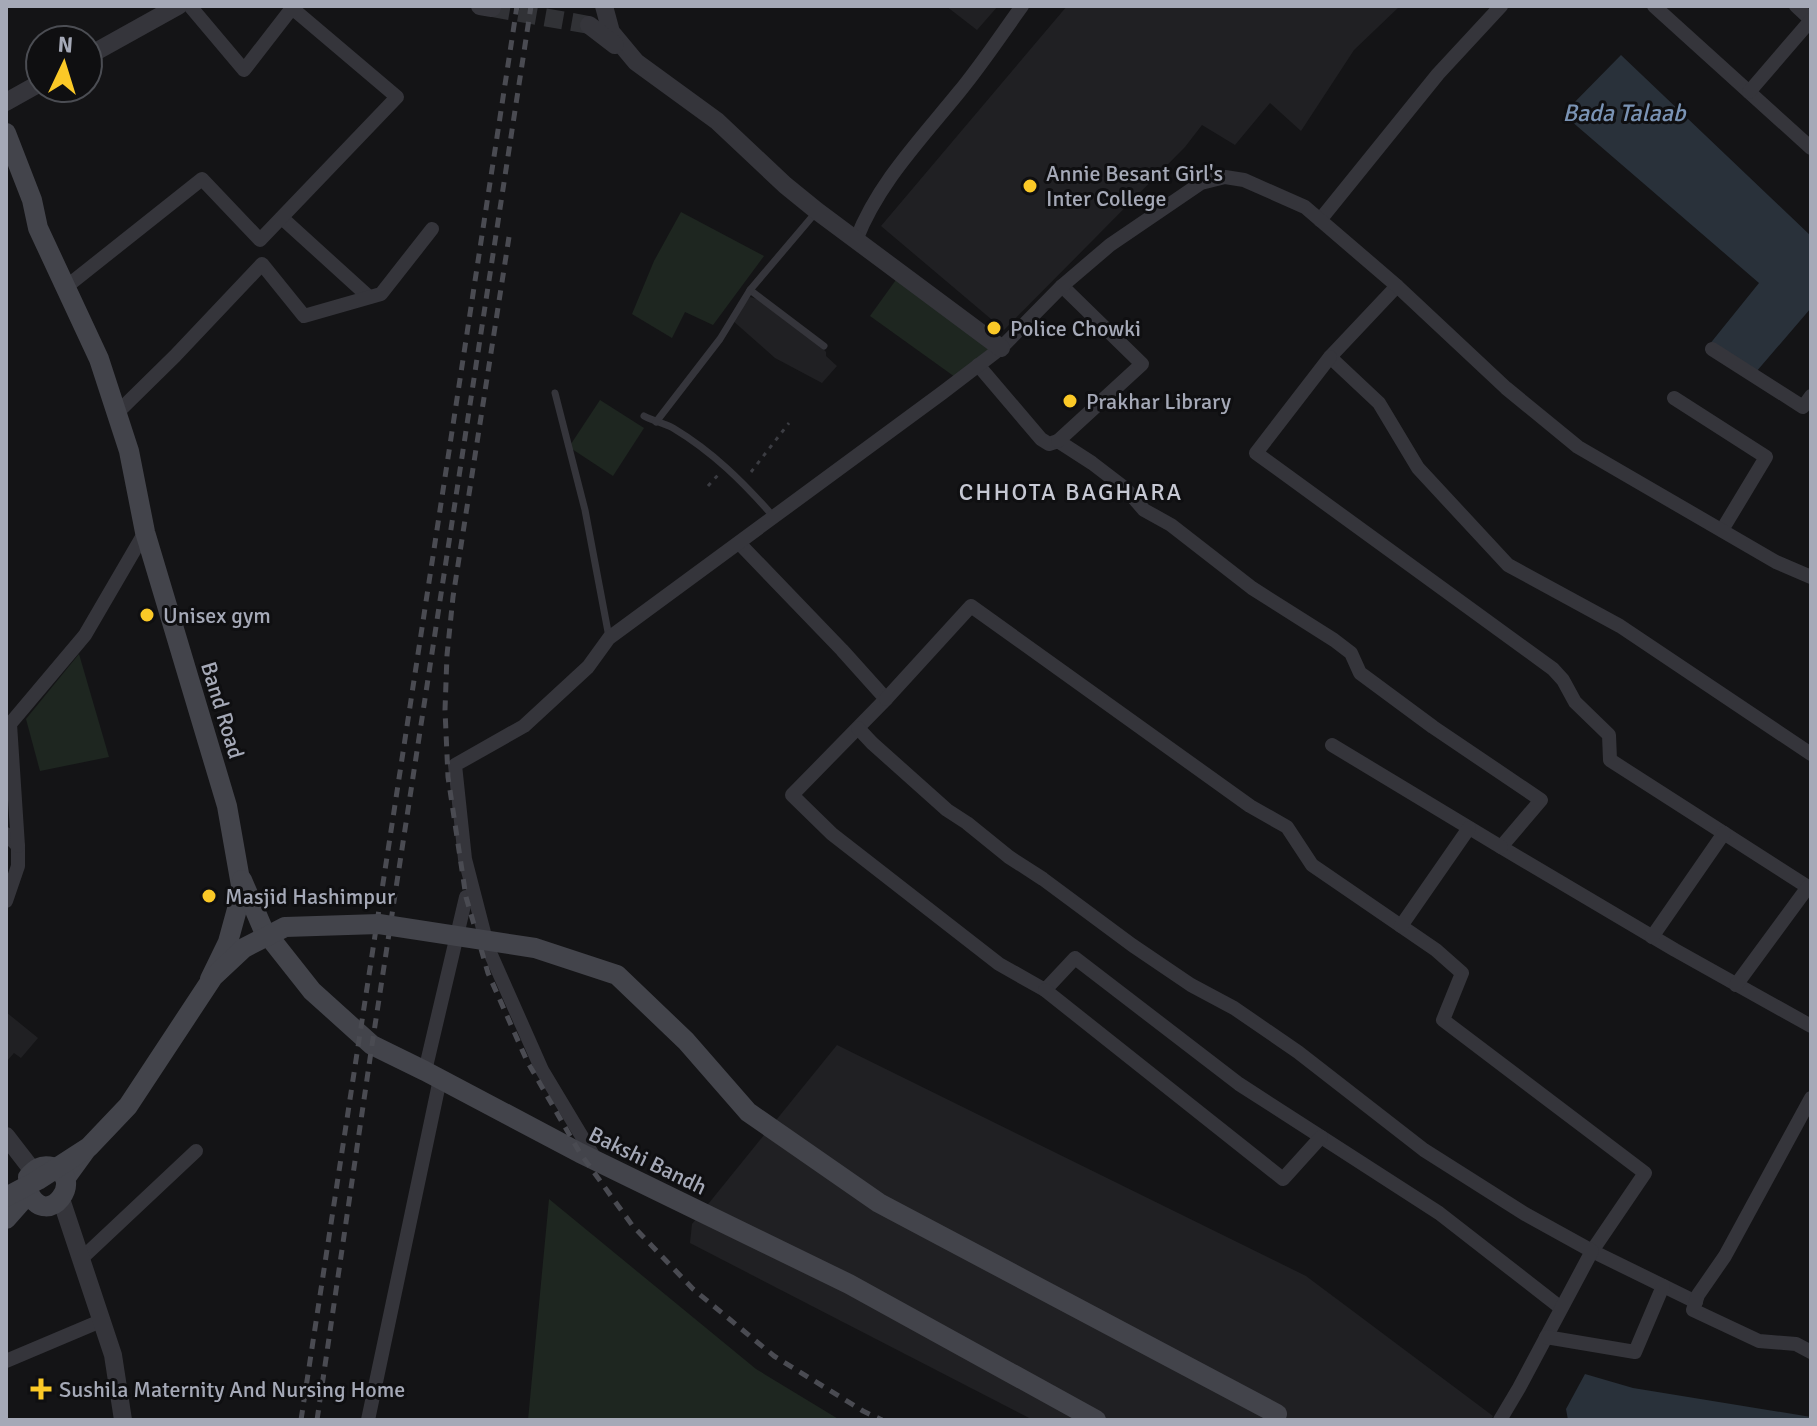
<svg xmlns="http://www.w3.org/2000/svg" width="1817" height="1426" font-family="Signika,sans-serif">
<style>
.built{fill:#202023}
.green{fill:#1e2620}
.water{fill:#29313a}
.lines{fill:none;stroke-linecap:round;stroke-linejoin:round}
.tertiary-tunnel{stroke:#313236;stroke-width:18;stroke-dasharray:18 9;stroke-linecap:butt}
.path{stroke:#3b3c42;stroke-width:3;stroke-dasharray:4 6;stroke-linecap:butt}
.service{stroke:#35353b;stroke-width:7}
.minor{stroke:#35353b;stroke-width:14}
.tertiary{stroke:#35353b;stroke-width:18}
.secondary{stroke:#43444b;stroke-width:20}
.rail{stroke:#4a4b52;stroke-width:5;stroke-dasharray:10 8;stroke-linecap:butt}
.secondary-bridge{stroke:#43444b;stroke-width:20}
.poi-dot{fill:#fbc927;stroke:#0f0f11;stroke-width:3}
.labels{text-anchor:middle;stroke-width:6;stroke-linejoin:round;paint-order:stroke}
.poi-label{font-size:22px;fill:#a5a9b7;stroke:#0f0f11;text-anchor:start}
.street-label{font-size:22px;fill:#a5a9b7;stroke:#0f0f11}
.water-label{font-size:24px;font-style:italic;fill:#7a93b4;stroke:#0f0f11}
.neighbourhood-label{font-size:24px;letter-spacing:2px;fill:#c6c8d3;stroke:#0f0f11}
</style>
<rect width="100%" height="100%" fill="#141416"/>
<g class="built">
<path d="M946 6H998L977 30Z"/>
<path d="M1067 6H1400L1354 50 1301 131 1270 103 1235 145 1202 125 1185 147 1004 330 881 226Z"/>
<path d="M750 297 769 302 804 328 826 352V356L837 366 822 383 775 358 732 320Z"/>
<path d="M6 1012 38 1038 21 1058 14 1053 6 1062Z"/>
<path d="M837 1045 1306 1276 1493 1416 1491 1420H1033L690 1243 692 1224Z"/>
</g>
<g class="green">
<path d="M681 212 764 256 713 325 685 312 672 338 632 314 654 261Z"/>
<path d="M898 277 993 346 955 377 870 316Z"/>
<path d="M600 400 644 428 613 476 569 447Z"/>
<path d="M79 654 109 757 40 771 26 719Z"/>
<path d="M549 1199 756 1369 840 1420H528Z"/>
</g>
<g class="water">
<path d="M1621 55 1811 236V308L1756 372 1709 345 1759 283 1563 114Z"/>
<path d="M1585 1374 1633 1388 1811 1417V1420H1568L1566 1409Z"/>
</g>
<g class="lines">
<path class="tertiary-tunnel" d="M492 8 589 25"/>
<g class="path">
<path d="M751 472 789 423"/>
<path d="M708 486 718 475"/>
</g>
<g class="service">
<path d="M750 290 824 346"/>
<path d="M555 393 585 510 609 637"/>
<path d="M644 416C653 421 664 423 673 428 713 452 743 482 773 516"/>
<path d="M656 422 720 339 750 290 817 211"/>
</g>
<g class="minor">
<path d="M1654 6 1811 148"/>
<path d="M1796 6 1811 20"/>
<path d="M1749 92 1811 20"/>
<path d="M282 218 369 297"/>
<path d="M1320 220 1438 74 1501 6"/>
<path d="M856 240C878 183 921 139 959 92 982 64 1001 35 1022 6"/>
<path d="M1397 286 1330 357 1379 403 1418 468 1508 565 1620 626 1811 754"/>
<path d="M66 287 202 179 260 240 397 97 292 8 244 70 190 6"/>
<path d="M1712 349 1803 407 1811 396"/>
<path d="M1330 357 1256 453 1553 669 1563 680 1575 702 1609 735 1610 760 1811 889"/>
<path d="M978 365 1041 439 1049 444 1058 441 1092 463 1126 489 1144 510 1171 525 1252 588 1334 640 1351 653 1360 673 1433 727 1541 800 1501 847 1675 950 1811 1026"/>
<path d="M1674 398 1766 457 1722 530"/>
<path d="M117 413 175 356 262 264 304 316 381 294 432 229"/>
<path d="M1058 441 1142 364 1062 286"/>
<path d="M739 543 842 650 886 699 792 795 832 834 999 964 1045 990 1075 958 1239 1084 1439 1213 1561 1308"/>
<path d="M886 699 971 606 1250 806 1287 827 1312 865 1436 950 1462 973 1443 1020 1645 1173 1592 1251 1696 1302"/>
<path d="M858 728 872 743 947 810 967 823 1009 857 1043 879 1132 945 1191 985 1234 1008 1298 1052 1424 1150 1525 1214 1592 1251 1519 1388 1500 1420"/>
<path d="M1332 745 1501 847"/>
<path d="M6 834 18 846V866L6 901"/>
<path d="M18 846 10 724 85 635 145 532"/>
<path d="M1401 926 1469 828"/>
<path d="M1652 937 1724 833"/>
<path d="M1736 985 1808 887"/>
<path d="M1045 990 1283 1179 1321 1137"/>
<path d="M425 1071 466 897"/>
<path d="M1811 1098 1725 1256 1698 1295 1693 1310 1759 1341 1796 1344 1811 1352"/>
<path d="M596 1160 542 1070 488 948 465 859 455 765 524 726 588 667 609 638 942 393 1001 348 1062 286 1110 245 1201 183 1225 177 1244 180 1305 207 1397 286 1506 388 1578 447 1776 562 1811 577"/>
<path d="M80 1260 196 1151"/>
<path d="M1546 1337 1635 1352 1663 1286"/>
<path d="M6 1361 103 1320"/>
<path d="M368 1420 440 1079"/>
</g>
<g class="tertiary">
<path d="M480 6 492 8"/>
<path d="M604 6 611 32 636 62 717 121 785 185 817 211 1001 348"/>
<path d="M589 25 615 45"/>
<path d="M88 56 178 6"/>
<path d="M6 102 40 83"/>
<path d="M6 1136 33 1171"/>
<path d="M61 1199 113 1355 123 1420"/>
</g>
<g class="secondary">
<path d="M6 133 32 200 38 228 99 359 129 451 145 532 227 806 242 891 228 942 210 979"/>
<path d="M242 880 263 929 312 991 372 1045 425 1071 580 1153 849 1284 1096 1420"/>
<path d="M65 1179 86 1150"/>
<path d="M6 1219 29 1193 28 1177C35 1169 41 1164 52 1167 87 1177 48 1231 29 1193"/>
</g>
<g class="rail">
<path d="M509 237 453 597 447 655 445 710 448 777 466 897 488 973 527 1061 580 1153 632 1225 693 1289 774 1356 863 1411 882 1420"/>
<path d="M301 1420 517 6"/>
<path d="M317 1420 372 1045 531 6"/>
</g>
<path class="secondary-bridge" d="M6 1197 38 1180 89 1147 128 1106 213 977 244 948 285 927 379 924 535 948 617 975 686 1041 748 1112 879 1203 1277 1414"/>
</g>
<g class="poi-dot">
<circle cx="1030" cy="186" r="8"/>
<circle cx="994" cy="328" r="8"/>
<circle cx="1070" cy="401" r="8"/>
<circle cx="147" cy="615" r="8"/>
<circle cx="209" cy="896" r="8"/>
<path d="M37 1377h8v8h8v8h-8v8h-8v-8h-8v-8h8z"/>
</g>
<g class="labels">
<g class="poi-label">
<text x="1046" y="181">Annie Besant Girl's<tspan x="1046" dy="25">Inter College</tspan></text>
<text x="1010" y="336">Police Chowki</text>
<text x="1086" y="409">Prakhar Library</text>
<text x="163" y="623">Unisex gym</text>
<text x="225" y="904">Masjid Hashimpur</text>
<text x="59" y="1397">Sushila Maternity And Nursing Home</text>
</g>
<g class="street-label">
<text transform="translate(223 710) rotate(73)" y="8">Band Road</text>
<text transform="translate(648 1160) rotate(26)" y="8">Bakshi Bandh</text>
</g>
<g class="water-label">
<text x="1624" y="121">Bada Talaab</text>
</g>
<g class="neighbourhood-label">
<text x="1071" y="500">CHHOTA BAGHARA</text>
</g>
</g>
<rect width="1817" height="1426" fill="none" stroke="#a5a9b7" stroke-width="16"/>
<g transform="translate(64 64) rotate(4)"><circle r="38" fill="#0f0f11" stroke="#4b4d53" stroke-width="2"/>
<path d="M0-6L14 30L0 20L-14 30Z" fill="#fbc927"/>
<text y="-12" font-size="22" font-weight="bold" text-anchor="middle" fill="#a5a9b7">N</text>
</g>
</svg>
